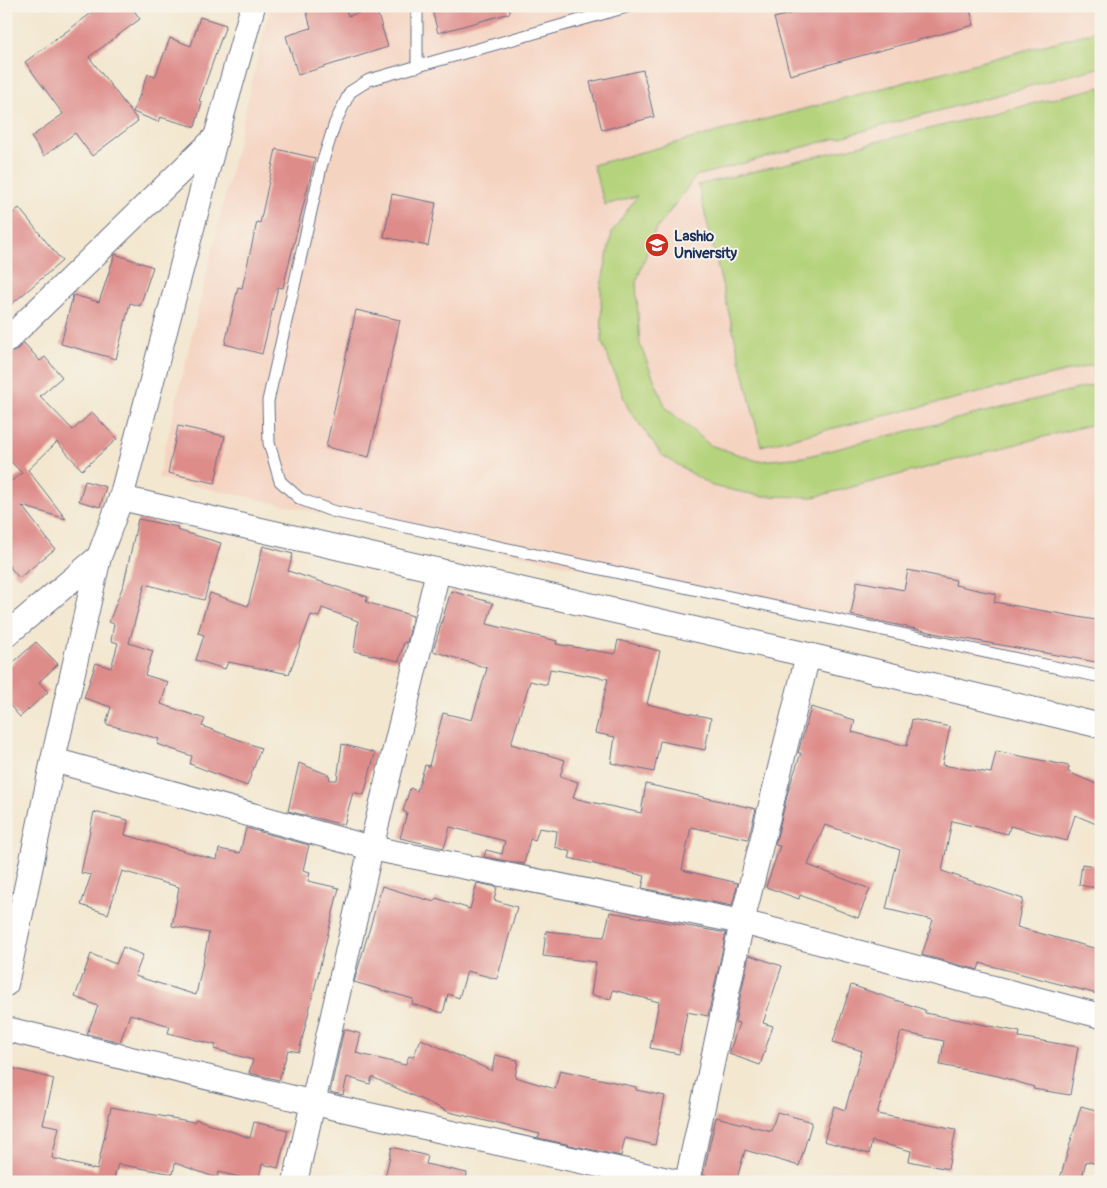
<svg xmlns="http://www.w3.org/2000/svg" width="1107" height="1188" font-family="Pangolin,sans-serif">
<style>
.built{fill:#f5d3c1}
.green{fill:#b5d37b;stroke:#68816c}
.building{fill:#de8c8a}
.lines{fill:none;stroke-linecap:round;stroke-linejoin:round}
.lane-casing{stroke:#676f86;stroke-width:13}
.street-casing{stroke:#676f86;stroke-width:26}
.lane{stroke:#fff;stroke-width:11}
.street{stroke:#fff;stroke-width:24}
.labels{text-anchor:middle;stroke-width:4;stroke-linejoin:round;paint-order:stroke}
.poi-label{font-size:15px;font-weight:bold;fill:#1b2f5e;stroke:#f7f3e8;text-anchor:start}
</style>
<rect width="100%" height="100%" fill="#f7f3e8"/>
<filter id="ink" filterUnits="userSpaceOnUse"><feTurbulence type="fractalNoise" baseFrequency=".02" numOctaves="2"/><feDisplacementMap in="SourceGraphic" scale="10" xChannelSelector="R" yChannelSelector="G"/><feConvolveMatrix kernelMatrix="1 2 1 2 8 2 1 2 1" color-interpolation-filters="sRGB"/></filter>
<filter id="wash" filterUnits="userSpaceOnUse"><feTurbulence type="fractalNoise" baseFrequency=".0096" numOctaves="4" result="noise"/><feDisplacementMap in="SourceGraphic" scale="20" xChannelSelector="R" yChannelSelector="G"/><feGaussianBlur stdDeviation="1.12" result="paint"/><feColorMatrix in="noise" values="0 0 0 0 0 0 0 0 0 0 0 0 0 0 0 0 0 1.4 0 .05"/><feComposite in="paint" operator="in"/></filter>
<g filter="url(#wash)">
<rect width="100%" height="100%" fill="#f3e7cf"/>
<path class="built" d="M270 6H1101V679L158 478Z"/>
<g class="green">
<path d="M1101 30V67L696 176 655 231 636 283 640 345 666 408 710 445 758 461 804 457 1101 383V422L814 497 761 496 712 486 662 455 628 408 602 342 601 287 612 232 637 196 605 205 593 165Z"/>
<path d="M1101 87V363L761 446 698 185Z"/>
</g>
<g id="blocks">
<g class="building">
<path d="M101 6H131L140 19 89 57 138 121 92 156 75 133 44 156 31 137 63 114 25 62Z"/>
<path d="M305 6H345L348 16 376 8 388 47 298 75 286 36 311 28Z"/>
<path d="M431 6H509L510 13 438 33Z"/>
<path d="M820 6H969L974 25 790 75 774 18Z"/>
<path d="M200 17 226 25 199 101 202 102 195 127 160 117 158 122 133 112 148 74 155 77 170 38 191 46Z"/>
<path d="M643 70 654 117 602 130 590 82Z"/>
<path d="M276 149 315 158 283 288 278 287 262 354 225 344 238 287 242 288 257 222 260 223Z"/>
<path d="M392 194 436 203 428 246 384 237Z"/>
<path d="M19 208 62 261 6 309V219Z"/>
<path d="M115 254 153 267 140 306 130 303 116 359 61 344 73 295 99 302Z"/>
<path d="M356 310 400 320 369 457 326 447Z"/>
<path d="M24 343 40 361 45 357 62 377 40 396 73 430 92 412 117 439 82 470 57 442 28 470 66 519 22 506 55 549 19 578 6 562V485L22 473 6 457V354L15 351Z"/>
<path d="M178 426 225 436 215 483 168 473Z"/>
<path d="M85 481 106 487 100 507 79 501Z"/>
<path d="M138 519 178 527 177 530 221 543 204 600 145 584 129 643 153 651 145 675 168 682 161 704 205 719 202 726 261 748 247 786 190 764 192 756 157 744 159 739 106 724 111 707 84 698 96 663 111 668 118 643 111 641 114 624 109 622 124 583Z"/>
<path d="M263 546 293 554 288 571 368 597 366 602 413 616 407 643 404 642 399 661 354 651 358 621 322 608 319 617 311 615 289 674 228 662 225 669 196 660 204 635 198 633 210 593 248 606Z"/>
<path d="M908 570 956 580 955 585 996 594 994 602 1101 621V663L944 635 851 615 857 581 904 590Z"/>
<path d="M451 591 493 603 487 624 557 641 556 644 615 654 618 640 660 651 647 704 711 718 705 750 660 741 654 772 611 763 615 737 595 733 608 679 550 669 547 685 530 681 511 744 565 760 560 776 578 782 573 798 641 813 646 784 756 809 748 839 691 827 682 870 738 883 732 906 642 888 645 876 569 858 571 852 555 847 557 831 539 828 535 841 530 839 524 864 484 857 486 850 502 854 505 841 450 827 444 848 400 838 407 813 403 811 410 788 417 791 425 765 429 766 443 713 472 720 487 668 433 651Z"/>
<path d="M36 642 58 664 39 682 48 692 20 717 6 701V669Z"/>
<path d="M811 707 855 720 852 732 907 746 912 719 950 727 942 765 991 773 996 751 1069 766 1068 772 1101 786V826L1075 815 1067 841 1010 826 1008 834 952 821 942 871 1023 899 1017 927 1101 950V995L980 963 978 970 922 955 933 920 886 909 900 850 825 825 808 865 870 889 858 918 800 895 799 899 766 887 780 846 775 845 789 788 801 753H798Z"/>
<path d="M342 744 375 753 364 795 353 792 344 825 288 811 299 763 329 775 330 780H337Z"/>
<path d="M94 812 128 820 125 835 217 860 219 849 240 853 246 828 309 845 303 870 310 872 308 881 339 888 299 1052 288 1050 279 1080 249 1073 253 1060 214 1049 216 1045 168 1033 170 1026 130 1014 120 1042 87 1034 98 1006 75 997 91 954 116 964 123 947 143 955 135 976 196 995 209 933 172 926 179 887 122 871 108 914 81 905 91 875 81 873Z"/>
<path d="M1082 864 1101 867V889L1079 885Z"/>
<path d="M477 883 497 887 494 900 517 907 497 979 467 971 459 998 448 994 443 1013 412 1004 413 999 354 982 382 886 434 902 436 898 470 909Z"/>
<path d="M610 912 726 933 708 1016 687 1012 679 1054 650 1048 659 1002 613 990 611 999 591 995 596 962 543 956 546 931 604 937Z"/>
<path d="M749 955 782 966 763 1023 773 1026 760 1065 729 1054 739 1023 735 1022Z"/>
<path d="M851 985 925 1010V1013L1020 1032 1019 1037 1078 1047 1070 1095 1033 1089 1034 1087 998 1076 940 1065 944 1041 901 1032 877 1114 956 1129 948 1169 909 1161 911 1151 872 1141 869 1154 824 1141 834 1106 845 1110 862 1051 833 1042Z"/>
<path d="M344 1029 361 1034 356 1053 405 1065 409 1056 413 1057 421 1039 492 1071 495 1055 518 1060 515 1077 555 1089 560 1070 636 1087V1090L665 1096 655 1145 625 1138 621 1156 538 1138 540 1134 449 1112 372 1077 370 1084 347 1077 343 1095 330 1092Z"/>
<path d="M11 1068 54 1079 43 1124 59 1127 52 1158 97 1170 111 1107 194 1122 196 1119 250 1138 254 1122 288 1130 278 1168 262 1164 258 1182 219 1172 217 1178 175 1163 173 1174 118 1164 113 1182H6V1088Z"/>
<path d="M1081 1106 1099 1111 1096 1121 1101 1123V1165L1086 1161 1081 1182H1059Z"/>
<path d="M777 1112 812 1122 799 1166 745 1150 736 1182H726L703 1175 716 1117 771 1131Z"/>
<path d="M392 1147 428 1156 426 1164 467 1173 466 1182H384Z"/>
</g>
</g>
</g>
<g filter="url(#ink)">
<use href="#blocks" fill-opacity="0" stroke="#676f86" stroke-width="1"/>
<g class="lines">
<g class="lane-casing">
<g id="lane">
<path d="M417 6V67"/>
<path d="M630 6 369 80 350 92 335 123 321 167 268 401 269 443 280 481 300 499 332 511 1101 677"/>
</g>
</g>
<g class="street-casing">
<g id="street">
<path d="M6 341 215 138"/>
<path d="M121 498 808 655 1101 726"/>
<path d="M6 635 99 557"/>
<path d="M53 760 371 848 742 922 1101 1016"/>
<path d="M6 984 53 760 99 557 121 498 216 137 253 6"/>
<path d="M6 1029 314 1103 677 1182"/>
<path d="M295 1182 371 848 438 571"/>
<path d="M687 1182 742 922 808 655"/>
</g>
</g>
<use href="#lane" class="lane"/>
<use href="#street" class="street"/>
</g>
</g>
<defs>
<g id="university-disc" transform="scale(1.25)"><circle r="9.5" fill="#c8321e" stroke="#f7f3e8"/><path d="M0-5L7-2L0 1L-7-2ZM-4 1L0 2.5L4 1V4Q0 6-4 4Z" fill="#fff"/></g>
</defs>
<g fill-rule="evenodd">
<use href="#university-disc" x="657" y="245"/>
</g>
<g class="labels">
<g class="poi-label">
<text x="674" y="241">Lashio<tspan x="674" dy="17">University</tspan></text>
</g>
</g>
<rect width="1107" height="1188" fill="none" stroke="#f7f3e8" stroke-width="25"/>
</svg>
